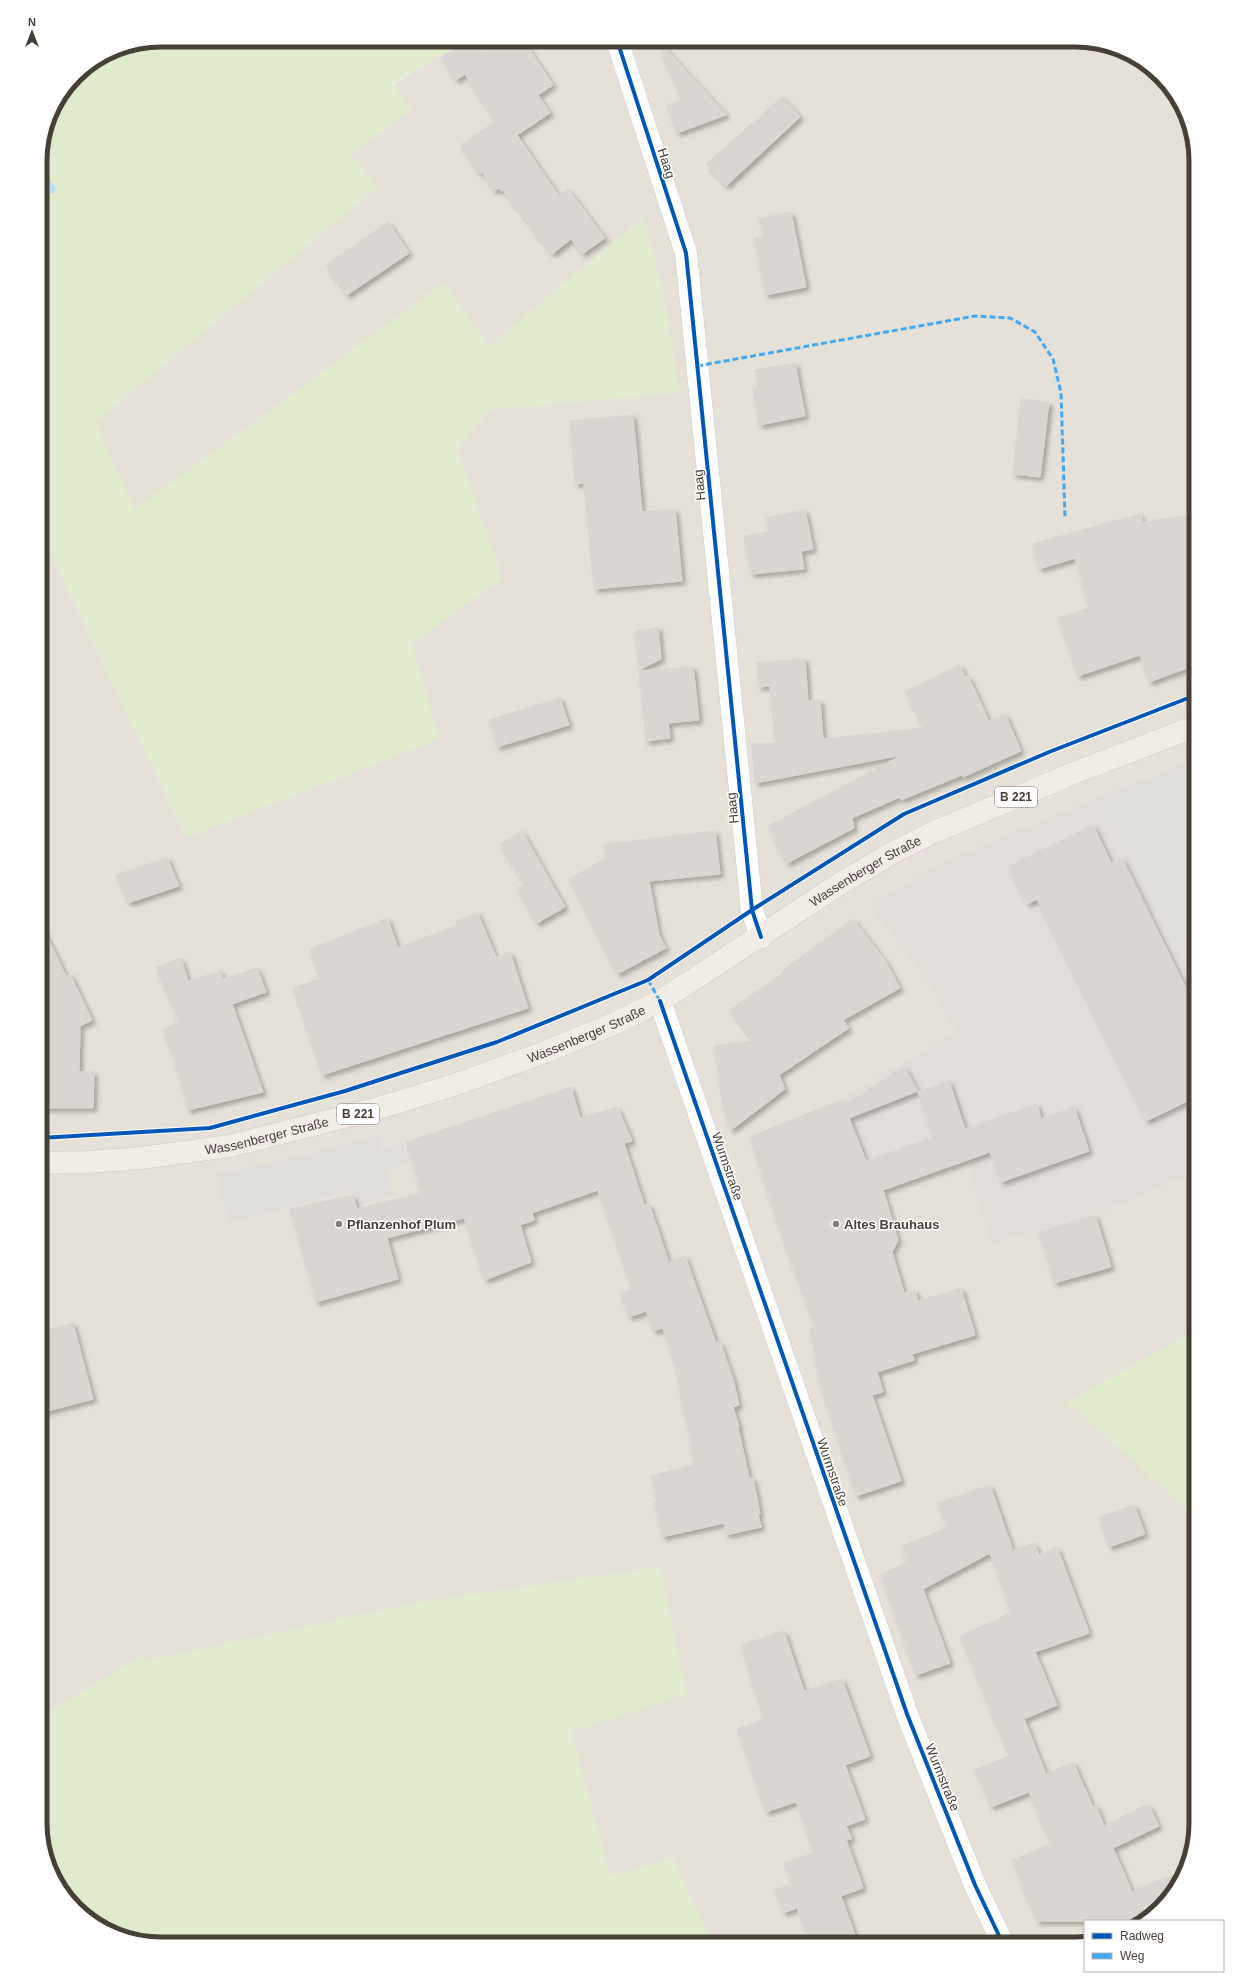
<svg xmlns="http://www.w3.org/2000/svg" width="1236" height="1984" font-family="Arial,sans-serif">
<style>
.residential{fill:#e5e1d8}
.industrial{fill:#e1ded9}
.green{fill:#dfebcc}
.parking{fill:#e0dedb}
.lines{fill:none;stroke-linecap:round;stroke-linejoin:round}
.stream{stroke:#bcdcee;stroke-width:9}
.building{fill:#d9d6d2;stroke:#d9d6d1;filter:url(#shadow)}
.minor-casing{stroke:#cdcbc7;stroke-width:23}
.primary-casing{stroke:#d3cab9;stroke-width:23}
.minor{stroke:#fdfdfc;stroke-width:22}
.primary{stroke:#f1ece4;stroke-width:22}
.quiet{stroke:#3fa9f5;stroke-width:3;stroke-dasharray:6 3;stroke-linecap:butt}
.cycleway-casing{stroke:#fff;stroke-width:6}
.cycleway{stroke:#0057b8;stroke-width:4}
.poi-dot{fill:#827d76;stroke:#fff;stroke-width:1.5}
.labels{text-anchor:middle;stroke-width:3;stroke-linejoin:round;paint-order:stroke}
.shield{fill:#fff;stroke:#7e7973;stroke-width:1}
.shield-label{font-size:12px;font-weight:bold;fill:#474037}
.street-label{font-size:13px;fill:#474037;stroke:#fff}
.poi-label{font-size:13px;font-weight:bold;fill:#474037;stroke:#fff;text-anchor:start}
.rim{fill:none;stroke:#474037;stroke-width:5}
</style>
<defs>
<filter id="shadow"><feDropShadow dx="3.5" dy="3.5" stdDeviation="2" flood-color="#0004"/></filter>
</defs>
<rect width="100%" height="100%" fill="#f1efeb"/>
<g class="residential">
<path d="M466 40H1083L1142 61 1183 107 1196 161V1330L1068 1402 1196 1517V1823L1190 1862 1176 1890 1140 1921H1085V1942L1075 1944H713L672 1858 610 1877 571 1732 687 1693 145 1661 142 1656 40 1718V531L186 837 439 739 411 644 502 578 457 449 489 410 679 392 663 292 643 217 489 347 444 283 134 511 95 422 377 187 350 154 411 110 392 85Z"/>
<path d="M40 1734 48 1748 40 1752Z"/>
</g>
<path class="industrial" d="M1094 799 1169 949 1196 937V1171L1095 1215 991 1244 967 1160 892 1186 858 1157 838 1101 957 1032 921 971 870 906 944 862Z"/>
<g class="green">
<path d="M161 40H466L392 84 411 110 350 154 377 187 95 422 134 510 444 283 489 347 643 217 663 292 679 392 489 410 457 449 502 578 412 644 439 739 186 837 40 531V154L49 115 76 75 115 49Z"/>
<path d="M1196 1330V1517L1067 1402Z"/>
<path d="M660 1567 687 1694 571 1732 610 1877 672 1858 713 1944H154L94 1924 53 1877 40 1823V1752L48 1748 40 1734V1718L142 1655 145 1661 419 1602Z"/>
</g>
<g class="parking">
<path d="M1196 760V935L1170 947 1094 799Z"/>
<path d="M377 1136 381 1149 403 1143 409 1164 387 1171 394 1195 358 1205 354 1189 229 1223 217 1174 293 1158Z"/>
</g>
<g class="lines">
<path class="stream" d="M40 174 51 189"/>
</g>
<g class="building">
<path d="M470 40H477L484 51 501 40H523L553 85 538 95 550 113 517 135 559 196 568 189 605 238 582 254 571 239 552 254 503 190 501 191 499 188 494 191 482 172 480 174 460 145 496 121 465 74 456 80 441 57Z"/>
<path d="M663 46 710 97 726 115 677 133 667 105 682 100 660 48Z"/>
<path d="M782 97 800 117 726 186 706 164Z"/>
<path d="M791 212 806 287 766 295 754 238 763 236 759 219Z"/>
<path d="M388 222 409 253 347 295 326 265Z"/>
<path d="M795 363 805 416 759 425 753 389 758 388 755 370Z"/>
<path d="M1021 399 1049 402 1040 477 1013 474Z"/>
<path d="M633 415 642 512 675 509 682 581 594 589 584 483 575 484 570 421Z"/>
<path d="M805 510 813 549 801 551 804 569 751 574 744 536 769 531 767 518Z"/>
<path d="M1140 514 1143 522 1196 514V665L1149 682 1140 655 1078 676 1058 618 1089 608 1075 558 1039 569 1032 544Z"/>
<path d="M658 627 661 659 639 670 635 632Z"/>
<path d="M805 659 808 701 820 700 823 739 924 728 905 692 960 665 965 677 968 676 989 721 1005 714 1021 751 963 777 962 775 901 800 900 797 852 818 854 828 787 863 768 826 902 755 755 783 752 744 775 743 770 686 759 687 757 663Z"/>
<path d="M693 667 699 720 668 723 670 738 646 741 639 671Z"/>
<path d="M560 698 569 725 497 747 489 720Z"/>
<path d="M1093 825 1111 863 1122 858 1196 1009V1097L1146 1121 1037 899 1027 904 1009 866Z"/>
<path d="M522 831 565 907 537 923 517 888 525 885 500 844Z"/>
<path d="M715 831 720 874 649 881 659 935 666 948 617 974 569 879 606 858 604 844Z"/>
<path d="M167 858 179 886 128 903 116 875Z"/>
<path d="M477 912 496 957 510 952 528 1008 322 1075 293 988 320 979 310 949 387 918 398 948 458 925 456 921Z"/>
<path d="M853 919 886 962 900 988 843 1020 849 1028 779 1075 785 1089 731 1130 723 1106 714 1046 753 1041 730 1010 784 972 783 970Z"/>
<path d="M40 922 66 976 70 974 92 1020 80 1026 79 1072H94L93 1108H40Z"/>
<path d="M181 958 188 981 221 971 223 979 257 968 266 992 232 1004 263 1092 188 1110 173 1053 163 1030 179 1022 156 967Z"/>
<path d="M904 1067 918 1091 849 1118 866 1161 934 1137 918 1092 949 1081 965 1129 1037 1104 1041 1119 1074 1107 1089 1151 1001 1182 990 1152 883 1190 898 1240 892 1252 904 1293 915 1290 918 1301 961 1288 975 1335 912 1354 914 1360 877 1372 883 1392 872 1395 901 1481 856 1496 820 1384 810 1329 815 1328 785 1245 750 1137 842 1100 844 1105Z"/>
<path d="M571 1087 580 1118 617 1107 632 1141 624 1143 644 1205 649 1204 669 1263 685 1256 716 1343 720 1342 733 1379 739 1405 733 1407 739 1427H738L749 1478H753L760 1514H758L761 1527 726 1535 724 1523 662 1537 654 1503 657 1502 651 1476 694 1465 686 1417H685L675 1366 663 1328 653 1331 646 1311 629 1317 620 1293 632 1289 598 1190 532 1213 534 1220 520 1225 531 1262 485 1280 464 1218 387 1238 398 1279 316 1302 290 1209 353 1195 357 1209 421 1193 406 1142Z"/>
<path d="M1095 1215 1111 1267 1054 1283 1039 1232Z"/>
<path d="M73 1323 93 1399 40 1413V1332Z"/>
<path d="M990 1485 1013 1551 1034 1543 1039 1555 1057 1547 1089 1633 1035 1652 1057 1705 1024 1719 1046 1774 1073 1762 1093 1807 1096 1805 1104 1826 1148 1804 1159 1826 1113 1848 1132 1892 1186 1869 1176 1890 1140 1921H1037L1012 1860 1051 1844 1029 1792 991 1807 975 1770 1009 1756 960 1636 1011 1613 990 1553 923 1589 950 1663 916 1675 881 1575 907 1562 902 1546 947 1528 938 1503Z"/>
<path d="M1134 1505 1145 1534 1109 1547 1099 1517Z"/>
<path d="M784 1631 804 1691 842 1679 870 1756 845 1765 865 1819 846 1826 852 1839H846L863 1888 841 1896 858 1944H810L797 1908 783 1913 775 1890 792 1884 784 1863 814 1853 796 1802 766 1812 737 1729 764 1720 741 1645Z"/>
</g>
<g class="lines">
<g class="minor-casing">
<g id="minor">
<path d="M617 40 686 253 752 910 761 937"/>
<path d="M660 1001 907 1714 975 1885 1003 1944"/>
</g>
</g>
<g class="primary-casing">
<g id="primary">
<path id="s1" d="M40 1163 88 1162 141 1158 230 1146 375 1109 454 1085 545 1052 615 1023 660 1001 843 882 892 853 934 832 1074 773 1196 726"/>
</g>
</g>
<use href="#minor" class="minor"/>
<use href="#primary" class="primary"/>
<g class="quiet">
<path d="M697 366 975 316 1010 318 1035 332 1053 359 1061 393 1065 517"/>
<path d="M648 980 660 1001"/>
</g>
<g class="cycleway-casing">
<g id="cycleway">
<path d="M617 40 686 253 752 910 761 937"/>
<path d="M660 1001 907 1714 975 1885 1003 1944"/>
<path d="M40 1138 210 1128 345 1091 497 1042 648 980 752 910 904 814 1049 752 1196 695"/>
</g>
</g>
<use href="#cycleway" class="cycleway"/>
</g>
<g class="poi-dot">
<circle cx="339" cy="1224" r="4"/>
<circle cx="836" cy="1224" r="4"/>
</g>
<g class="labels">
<g class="shield">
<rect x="995" y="787" width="42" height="20" rx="3"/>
<rect x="337" y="1104" width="42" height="20" rx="3"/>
</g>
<g class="shield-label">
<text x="1016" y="801">B 221</text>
<text x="358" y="1118">B 221</text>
</g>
<g class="street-label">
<text transform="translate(667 163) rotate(72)" y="5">Haag</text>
<text transform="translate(699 485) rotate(-96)" y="5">Haag</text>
<text transform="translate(732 808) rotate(-96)" y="5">Haag</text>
<text dy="5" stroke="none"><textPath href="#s1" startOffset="889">Wassenberger Straße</textPath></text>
<text dy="5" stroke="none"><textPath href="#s1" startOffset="565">Wassenberger Straße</textPath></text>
<text dy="5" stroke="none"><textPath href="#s1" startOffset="229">Wassenberger Straße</textPath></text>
<text transform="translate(728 1166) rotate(71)" y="5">Wurmstraße</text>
<text transform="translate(833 1472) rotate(71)" y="5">Wurmstraße</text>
<text transform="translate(943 1777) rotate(68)" y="5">Wurmstraße</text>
</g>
<g class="poi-label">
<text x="347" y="1229">Pflanzenhof Plum</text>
<text x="844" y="1229">Altes Brauhaus</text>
</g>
</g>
<path d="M0 0H1236V1984H0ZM161 47H1075A114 114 0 0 1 1189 161V1823A114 114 0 0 1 1075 1937H161A114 114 0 0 1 47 1823V161A114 114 0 0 1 161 47Z" fill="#fff" fill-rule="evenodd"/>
<path class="rim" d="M161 47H1075A114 114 0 0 1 1189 161V1823A114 114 0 0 1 1075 1937H161A114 114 0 0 1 47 1823V161A114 114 0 0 1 161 47Z"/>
<rect x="1084" y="1920" width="140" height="52" fill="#ffffff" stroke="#b5b3af"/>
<rect x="1092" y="1933" width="20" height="6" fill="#0057b8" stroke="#b5b3af"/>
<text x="1120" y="1940" font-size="12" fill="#474037">Radweg</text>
<rect x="1092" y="1953" width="20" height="6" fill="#3fa9f5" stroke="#b5b3af"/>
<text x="1120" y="1960" font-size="12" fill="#474037">Weg</text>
<g transform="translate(32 32)" stroke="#ffffff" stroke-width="3" paint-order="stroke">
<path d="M0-3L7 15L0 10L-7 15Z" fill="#474037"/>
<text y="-6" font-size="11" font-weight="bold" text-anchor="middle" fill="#474037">N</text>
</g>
</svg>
